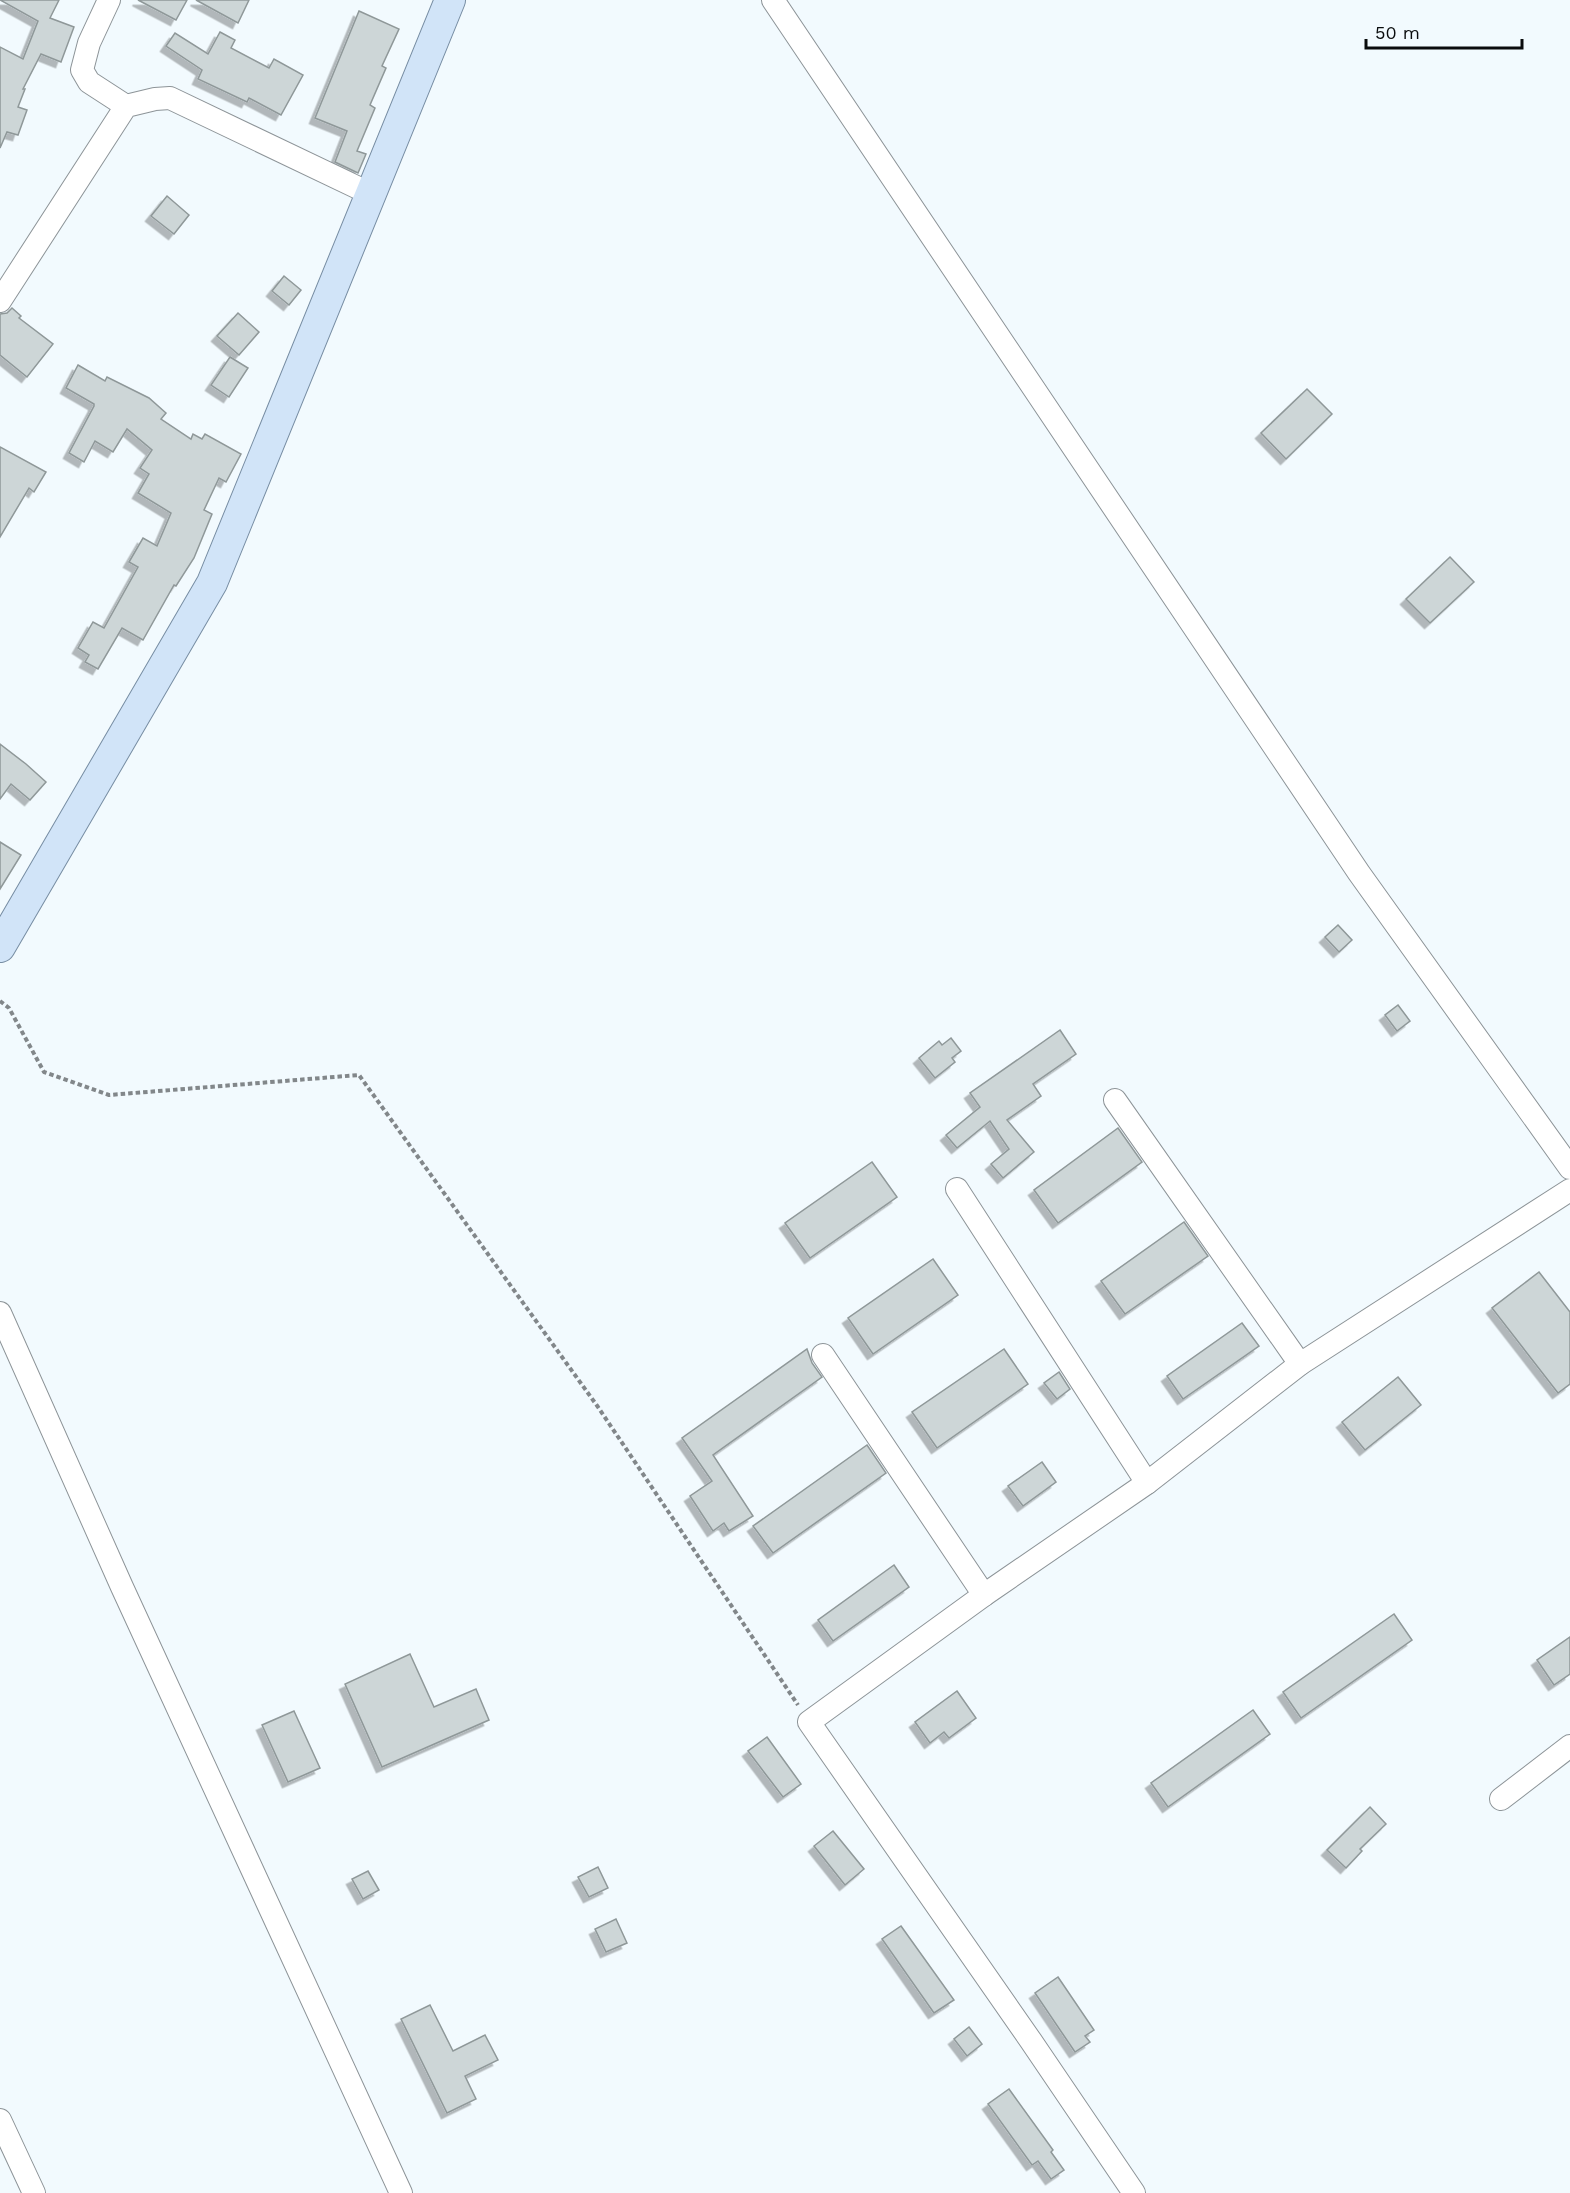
<svg xmlns="http://www.w3.org/2000/svg" width="1570" height="2193" font-family="'Work Sans',sans-serif">
<style>
.building{fill:#cdd6d7;stroke:#8f9899;stroke-width:1.5;filter:url(#shadow)}
.lines{fill:none;stroke-linecap:round;stroke-linejoin:round}
.minor-casing{stroke:#8d9498;stroke-width:24}
.major-casing{stroke:#778da3;stroke-width:32}
.path{stroke:#82878a;stroke-width:4;stroke-dasharray:4.5 3;stroke-linecap:butt}
.minor{stroke:#fff;stroke-width:22}
.major{stroke:#d1e4f8;stroke-width:30}
</style>
<defs>
<filter id="shadow"><feDropShadow dx="-5.5" dy="5.5" stdDeviation="0" flood-color="#0004"/></filter>
</defs>
<rect width="100%" height="100%" fill="#f2fafe"/>
<g class="building">
<path d="M0 0H59L50 18 74 27 61 62 41 54 23 89H25L18 107 27 110 18 135 7 132 0 148V47L23 59 38 21Z"/>
<path d="M138 0H187L176 20Z"/>
<path d="M196 0H249L238 23Z"/>
<path d="M359 11 399 29 382 66 386 68 370 105 375 108 357 151 366 154 358 173 335 162 347 131 315 118Z"/>
<path d="M220 32 235 40 231 48 269 68 274 59 303 75 281 115 249 98 247 102 198 79 202 70 166 46 175 33 208 54Z"/>
<path d="M167 196 189 215 174 234 151 216Z"/>
<path d="M284 276 301 290 289 305 272 291Z"/>
<path d="M12 308 21 316 19 318 53 344 27 377 0 355V314L7 313Z"/>
<path d="M238 313 259 332 239 355 217 336Z"/>
<path d="M230 357 248 368 229 397 211 385Z"/>
<path d="M78 365 105 381 107 377 149 398 166 413 161 419 191 439 193 434 202 439 205 434 241 454 226 482 219 478 204 510 212 514 194 558 176 586 174 585 143 640 122 628 98 669 85 662 89 655 78 648 93 622 104 628 138 567 129 562 143 538 157 546 171 513 138 493 149 474 140 468 152 450 127 429 113 452 95 441 84 462 69 453 94 406V404L66 388Z"/>
<path d="M1307 389 1332 414 1286 459 1261 433Z"/>
<path d="M0 447 46 472 34 492 29 488 0 537Z"/>
<path d="M1450 557 1474 582 1430 623 1406 599Z"/>
<path d="M0 744 26 764 46 782 30 800 11 784 0 799Z"/>
<path d="M0 842 21 855 0 889Z"/>
<path d="M1338 925 1352 940 1339 952 1325 937Z"/>
<path d="M1398 1005 1410 1021 1397 1031 1385 1015Z"/>
<path d="M1060 1030 1076 1054 1033 1084 1041 1096 1007 1120 1034 1152 1003 1178 991 1164 1009 1149 990 1121 957 1148 946 1135 980 1107 970 1093Z"/>
<path d="M951 1038 961 1051 952 1058 955 1062 935 1078 919 1058 939 1041 942 1045Z"/>
<path d="M1118 1128 1142 1162 1058 1223 1034 1190Z"/>
<path d="M872 1162 897 1197 810 1258 785 1223Z"/>
<path d="M1184 1222 1208 1256 1125 1314 1101 1281Z"/>
<path d="M933 1259 958 1295 873 1354 848 1318Z"/>
<path d="M1539 1272 1570 1312V1384L1558 1393 1492 1308Z"/>
<path d="M1242 1323 1259 1346 1183 1399 1167 1376Z"/>
<path d="M807 1349 812 1363 822 1377 713 1455 753 1516 729 1531 724 1523 713 1531 690 1496 712 1481 682 1438Z"/>
<path d="M1004 1349 1028 1384 937 1448 912 1412Z"/>
<path d="M1059 1372 1070 1389 1057 1399 1044 1383Z"/>
<path d="M1398 1377 1421 1405 1365 1450 1342 1422Z"/>
<path d="M867 1445 886 1473 773 1553 753 1526Z"/>
<path d="M1042 1462 1056 1482 1023 1506 1008 1486Z"/>
<path d="M894 1565 909 1587 833 1641 818 1620Z"/>
<path d="M1394 1614 1412 1640 1301 1718 1283 1692Z"/>
<path d="M1570 1637V1674L1554 1685 1537 1660Z"/>
<path d="M410 1654 434 1707 476 1689 489 1720 382 1767 345 1684Z"/>
<path d="M957 1691 976 1718 949 1738 944 1732 930 1743 915 1722Z"/>
<path d="M1253 1710 1270 1734 1168 1807 1151 1783Z"/>
<path d="M294 1711 320 1768 288 1782 262 1725Z"/>
<path d="M767 1737 801 1784 783 1797 748 1751Z"/>
<path d="M1370 1807 1386 1824 1360 1849 1362 1851 1346 1868 1327 1850Z"/>
<path d="M833 1831 864 1869 845 1885 814 1846Z"/>
<path d="M598 1867 608 1888 589 1897 578 1877Z"/>
<path d="M368 1871 379 1890 363 1899 352 1879Z"/>
<path d="M616 1919 627 1943 606 1952 595 1929Z"/>
<path d="M901 1926 954 2000 934 2013 882 1939Z"/>
<path d="M1058 1977 1094 2030 1085 2036 1090 2042 1075 2052 1035 1993Z"/>
<path d="M430 2005 453 2051 485 2035 498 2060 465 2076 476 2099 447 2113 401 2019Z"/>
<path d="M969 2027 982 2044 967 2056 954 2039Z"/>
<path d="M1009 2089 1053 2150 1051 2152 1064 2170 1051 2179 1038 2161 1032 2165 988 2104Z"/>
</g>
<g class="lines">
<g class="minor-casing">
<g id="minor">
<path d="M109 0 89 43 82 70 89 82 126 106"/>
<path d="M773 0 1359 873 1570 1168"/>
<path d="M0 301 126 106 155 99 170 98 371 194"/>
<path d="M1115 1100 1300 1364"/>
<path d="M957 1189 1147 1483"/>
<path d="M0 1313 122 1587 401 2193"/>
<path d="M823 1355 984 1595"/>
<path d="M1501 1799 1570 1746"/>
<path d="M0 2120 34 2193"/>
<path d="M1134 2193 1031 2041 809 1722 984 1595 1147 1483 1300 1364 1570 1190"/>
</g>
</g>
<g class="major-casing">
<path id="major" d="M0 947 212 583 450 0"/>
</g>
<path class="path" d="M0 1001 9 1008 44 1072 109 1095 359 1075 598 1407 798 1705"/>
<use href="#minor" class="minor"/>
<use href="#major" class="major"/>
</g>
<path d="M1366 39v9h156v-9" fill="none" stroke="#0a0c0d" stroke-width="3"/>
<text x="1375" y="39" font-size="18" fill="#0a0c0d" stroke="#f2fafe" stroke-width="4.5" paint-order="stroke">50 m</text>
</svg>
